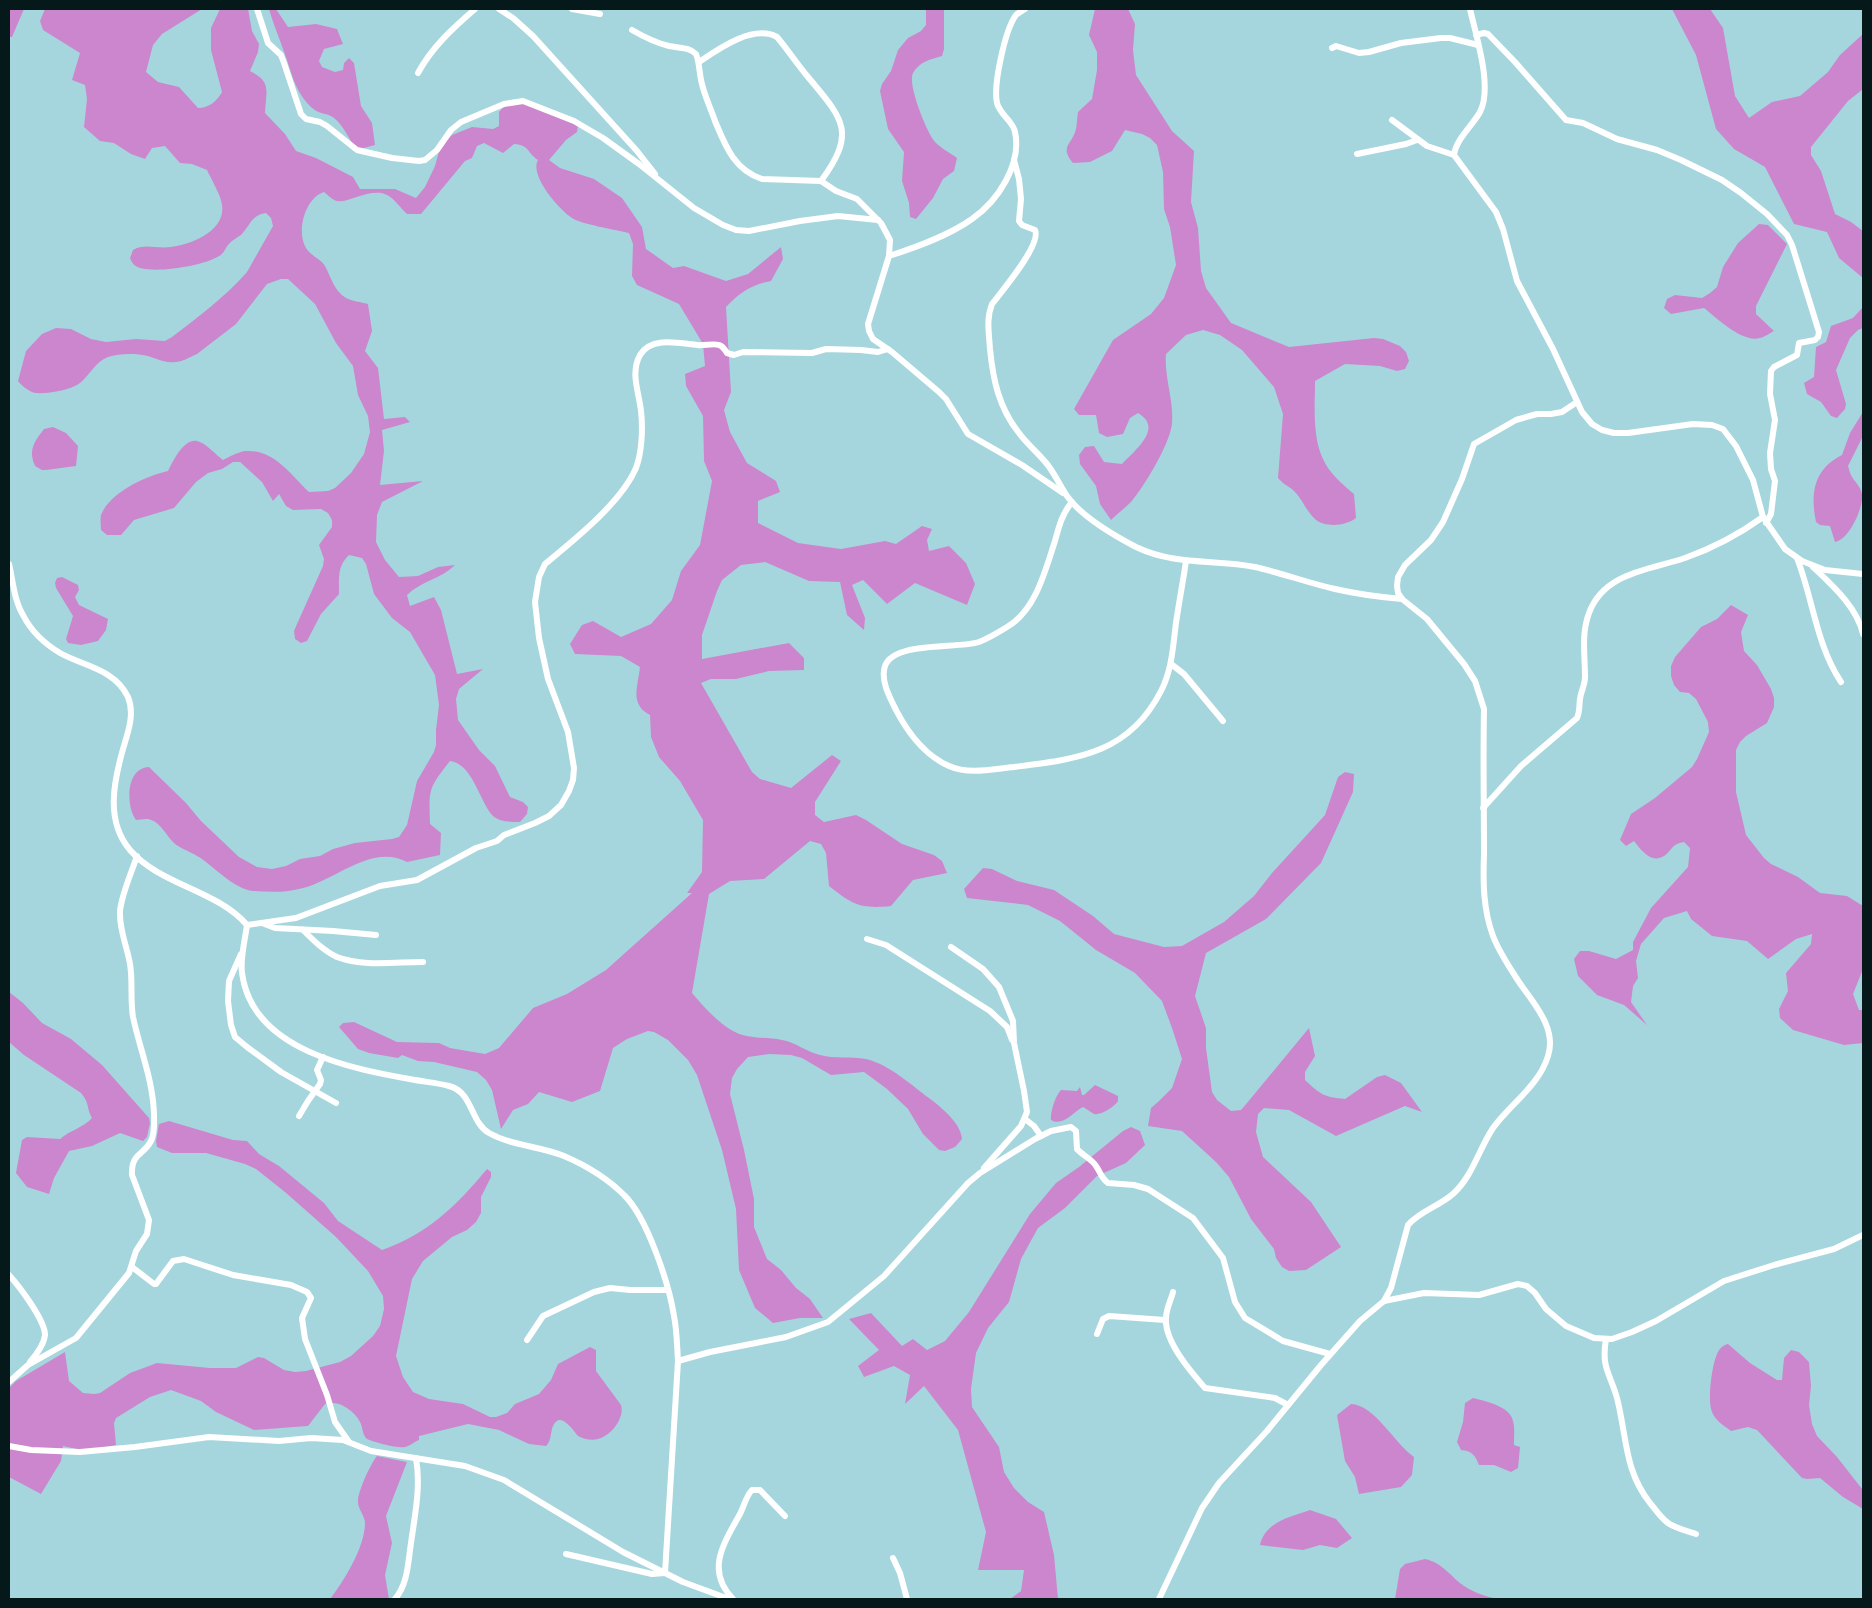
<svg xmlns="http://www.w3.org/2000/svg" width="1872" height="1608" font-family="Lato,sans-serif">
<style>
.green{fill:#cc86cd}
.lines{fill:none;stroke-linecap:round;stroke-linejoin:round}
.minor{stroke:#fff;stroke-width:6}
</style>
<rect width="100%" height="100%" fill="#a6d6dd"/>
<g class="green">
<path d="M9 9H24L12 37H9Z"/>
<path d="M45 9H202L162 34 153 45 146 72 158 82 179 87 198 108C209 108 217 101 222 92L211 50V28L220 9H248L252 31 259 44 258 52 250 71C272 82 266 90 265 113L285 134 296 151 316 158 353 177 360 189H395L416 198 425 187 435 166 441 144 452 135 472 127 493 129 499 126V112L509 101 545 107 578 125 577 132 566 140 549 160 560 168 594 179 622 198 642 227 646 249 673 268 684 266 726 281 748 274 781 247 783 259 771 281C752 284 738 294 726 307L731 392 724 410 730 432 747 463 776 481 780 492 758 501V523L798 543 841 549 885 541 896 544 922 526 932 529 927 540 929 551 949 546 966 563 975 584 967 605 915 583 887 604 863 580 852 585 865 618 864 630 847 615 840 582 809 581 765 562 741 565 722 580 717 591 702 635V659L789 643 804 658V670L769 671 736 679H711L701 683 752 772 760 779 791 788 832 755 841 761 815 802V815L824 822 856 815 866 820 902 844 934 855 942 861 947 873 913 880 891 906C860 909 853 905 829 886L826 853 821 844 810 841 764 879 730 881 709 894 692 993C703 1006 721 1026 737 1033 751 1039 768 1037 782 1040 795 1042 807 1052 820 1055 835 1059 851 1056 866 1059 891 1065 912 1086 933 1101 944 1110 961 1124 962 1139L955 1147 945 1151 939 1150 923 1134 908 1109 887 1089 864 1072 831 1075 802 1058 791 1055 769 1054 748 1057 737 1069 732 1078 730 1094 744 1150 754 1199V1227L767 1259 781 1270 796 1288 810 1299 823 1318H800L773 1323 755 1308 739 1270 736 1209 722 1150 697 1075 688 1060 668 1040 654 1032 648 1031 627 1039 613 1048 600 1091 572 1102 539 1092 528 1104 513 1110 501 1129 492 1090 486 1080 477 1072 434 1062 418 1061 402 1055 398 1058 369 1053 358 1049 339 1027 343 1023 354 1022 397 1042 439 1043 450 1048 485 1054 499 1048 533 1008 567 994 606 970 692 893H687L702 872 703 820 680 781 659 757 651 737 650 715C629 704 638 686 640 667L621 656 575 654 570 644 582 625 593 621 621 637 651 624 672 600 681 571 700 545 712 481 704 461 703 416 686 386 685 374 705 366 703 344 679 304 637 285 632 276 633 244 629 233C617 230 580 224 572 218 559 210 529 175 538 160 527 153 530 145 514 144L503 153 484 143 477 146 472 158 465 161 421 214H407C401 209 394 198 387 195 371 187 347 204 337 201 332 200 328 195 324 192 305 198 296 231 306 248 311 256 321 259 325 266 331 277 334 291 346 298 352 301 361 302 368 304L372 331 365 351 378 368 384 419 405 417 410 422 382 430 384 451 380 485 423 481 382 502 377 515 376 542 385 560 399 577 418 576 438 567 455 565C441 579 421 581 407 595L410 606 434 597 441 610 457 674 483 669 459 689 456 699 458 720 479 750 495 766 510 797 523 802 528 807 527 814 520 822C511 822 500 822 493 816 479 801 473 764 450 761 428 789 429 789 430 824L441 833 440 855 407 862C373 843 335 880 303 888 286 893 270 892 253 891 235 889 216 869 202 859 194 853 183 850 175 844 167 837 161 823 151 820 147 818 140 820 136 820 126 807 125 768 149 767L186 803 201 821 239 857 257 867 272 869 286 866 300 859 320 856 333 849 355 843 392 839 399 837 407 825 417 781 434 752 436 745V730L439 705 435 675 410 632 392 618 374 594 366 564 362 558 349 555C337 566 339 579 339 594L321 614 307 641 301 643 295 639 294 631 297 624 323 566 324 559 319 545 332 527V520L328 513 321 509 293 510 286 506 279 494 273 501 262 482 240 462H233L222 469 208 473 196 482 174 508 134 520 121 535H107L101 530C101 526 100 519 101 515 110 492 146 476 168 471 173 461 184 438 197 441 206 443 216 455 223 460 229 457 238 452 245 451 274 449 290 474 309 492L328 491 335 488 351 473 364 454 370 432 368 416 358 395 353 366 336 343 315 304 288 279H281L267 284 236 324 197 354C190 357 182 362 175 362 164 364 153 356 142 355 132 353 117 354 108 357 95 362 90 375 80 383 71 390 48 394 36 393 29 392 22 386 18 381L26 351 42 334 56 328 71 329 91 339 106 342 136 339 165 341 172 337C198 317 225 297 247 272L273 226 271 218 266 213C251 215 250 226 241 235 237 238 232 240 229 244 225 248 224 254 219 256 203 266 159 273 140 268 134 266 132 263 130 258L133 250C144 243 157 249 170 247 191 245 226 231 222 205 221 195 211 179 207 170L192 164 180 163 165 146 152 148 145 159 131 154 114 143 100 141 84 127 87 99 85 85 72 80 80 53 43 30 40 21Z"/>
<path d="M269 9H276L288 27 316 24 337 29 343 44 324 49 319 61 322 67 335 72 343 70 344 63 349 58 354 63 361 106 372 123 375 145 356 150C350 140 343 125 334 118 325 111 320 117 308 104 293 87 291 69 283 49 278 35 273 23 269 9Z"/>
<path d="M926 9H944V49L942 56C931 59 919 62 913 73 907 84 927 133 935 142 941 148 950 153 957 158L954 171 943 179 933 198 916 219 910 217 909 203 902 181 904 152 888 129 880 91 882 84 891 71 898 50 908 38 921 31 926 25Z"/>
<path d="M1095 9H1128L1135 24 1133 50 1136 75 1172 131 1194 151 1191 202 1198 228 1201 271 1206 288 1231 323 1289 347 1374 338 1383 339 1400 346 1406 352 1409 361 1405 369 1397 371 1380 366 1345 364 1315 381C1315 405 1312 436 1323 459 1329 473 1342 484 1354 494L1356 518C1346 526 1325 528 1315 519 1306 511 1302 498 1293 490 1288 486 1283 484 1278 478L1283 414 1274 387 1242 350 1220 335 1203 330 1186 335 1166 354C1164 377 1174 400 1172 423 1171 442 1144 487 1131 502 1125 508 1117 514 1111 520L1100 504 1096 486 1080 464 1079 455 1085 447 1094 446 1104 462 1122 464C1135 450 1164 428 1138 413L1130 418 1123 434 1107 437 1099 433 1096 415H1079L1074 409 1113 340 1151 314 1164 298 1176 265 1170 227 1164 209 1163 172 1157 145 1150 138 1142 134 1125 130 1112 151 1090 162 1073 163C1059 146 1072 145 1076 129 1077 124 1077 118 1078 112L1092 99 1097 70V52L1089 35Z"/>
<path d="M1672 9H1710L1723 28 1735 96 1749 118 1772 102 1800 96 1828 72 1840 55 1863 34V89L1848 101 1811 147V155L1821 171 1835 214 1851 222 1863 231V278L1839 258 1827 232 1794 224 1765 167 1734 149 1716 129 1696 55Z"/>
<path d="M1759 224 1768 225 1787 244 1756 306V314L1774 331C1770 333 1765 337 1760 338 1742 343 1717 318 1704 308L1671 314 1664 308 1667 299 1675 295 1702 298 1710 293 1717 287 1723 267 1738 243Z"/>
<path d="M1863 307V328L1858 330 1850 338 1836 370 1846 404 1845 409 1837 418 1831 416 1821 402 1807 394 1804 383 1814 377 1816 347 1826 342 1831 326 1853 318Z"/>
<path d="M1863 412V436L1848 466C1849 469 1850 474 1852 477 1856 483 1860 486 1862 494 1864 507 1849 540 1835 542L1830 526 1820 525 1816 522C1810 493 1814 469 1842 455L1850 433Z"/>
<path d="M53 427 66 433 78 446 76 466 46 470H42L35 466C28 450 34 442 44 429Z"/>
<path d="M62 577 78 585 79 590 75 597 79 605 108 619 106 630 98 641 81 645 68 643 66 639 73 616 56 588 55 583 57 578Z"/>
<path d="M1731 605 1748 615 1741 632 1744 651 1757 665 1771 689 1774 698V707L1767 723 1746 736 1740 742 1736 750V792L1746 835 1764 858 1771 864 1798 877 1820 893 1847 896 1863 906V969L1853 994 1859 1010H1863V1043L1844 1045 1793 1030 1780 1018 1779 1009 1788 991 1786 973 1811 944 1812 934 1796 939 1768 959 1747 941 1712 936 1691 919 1687 911 1664 918 1641 944 1636 961 1638 978 1633 986 1631 1002 1647 1025 1624 1005 1597 995 1578 976 1574 959 1580 951H1589L1616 959 1633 950V942L1651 908 1688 867 1690 848 1684 842C1671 844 1673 850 1664 856 1651 864 1641 850 1634 841L1626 846 1620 840 1631 814 1655 798 1692 767 1697 759 1709 732 1708 722 1696 699 1689 693 1680 692 1674 685 1671 676V666L1675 657 1701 627 1717 619Z"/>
<path d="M1345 772 1354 774 1353 792 1321 863 1266 919 1206 953 1195 996 1206 1028V1048L1212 1092 1217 1100 1231 1111 1241 1110 1247 1103 1309 1028 1315 1056 1305 1072V1080C1321 1095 1324 1097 1345 1099L1377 1077 1385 1075 1401 1083 1422 1112 1405 1106 1336 1136 1289 1110 1264 1108 1258 1114 1256 1132 1263 1157 1311 1202 1341 1247 1306 1270 1289 1271 1282 1267 1276 1258 1274 1249 1251 1219 1229 1177 1216 1162 1182 1131 1148 1126 1151 1108 1158 1102 1172 1088 1182 1059 1172 1028 1162 1001 1135 973 1096 950 1060 921 1028 905 967 898 964 889 983 868 992 869 1017 881 1054 890 1093 916 1114 934 1164 947 1182 946 1224 922 1254 896 1272 873 1325 815 1338 777Z"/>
<path d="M9 992 23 1003 42 1023 71 1039 102 1065 149 1118 150 1123 147 1137 143 1141 120 1133 92 1146 69 1151 54 1178 49 1194 27 1187 16 1173 22 1140 27 1137 60 1139C69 1131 84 1127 92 1118 86 1107 90 1104 81 1093L24 1055 9 1042Z"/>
<path d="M1095 1085 1118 1096V1101C1115 1106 1101 1116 1094 1114 1090 1112 1087 1109 1083 1107 1073 1112 1063 1127 1051 1120 1050 1113 1055 1096 1061 1090L1077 1091 1080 1087 1082 1095H1084Z"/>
<path d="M169 1121 233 1140 247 1141 259 1154 279 1166 324 1203 338 1221 382 1250C429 1233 456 1206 487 1169L491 1172V1177L481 1197V1213L476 1222 467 1230 452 1237 423 1261 412 1279 396 1356 403 1377 413 1392 429 1399 463 1404 490 1417H496L507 1413 515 1404 539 1394 551 1380 558 1364 590 1347 596 1350V1371L621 1405C625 1418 611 1436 598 1439 592 1441 583 1439 578 1436 573 1430 560 1410 553 1426 550 1433 552 1440 546 1446L529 1444 499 1430 468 1424 419 1436V1440C414 1442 410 1446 405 1447 400 1449 373 1442 367 1439 362 1435 363 1427 360 1422 354 1410 337 1399 325 1404L308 1426 254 1430 216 1412 201 1401 171 1390 150 1397 116 1418 114 1423 116 1445 85 1451 63 1446 61 1461 41 1494 9 1477V1388L16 1381 65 1352 69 1381 83 1393 94 1394 100 1393 130 1373 157 1363 210 1368H236L258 1357 264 1358 284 1370 295 1372 306 1371 340 1362 351 1356 373 1336 380 1326 384 1309 383 1296 368 1271 336 1237 285 1192 256 1169 245 1164 206 1153H172L157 1147 156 1141 159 1124Z"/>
<path d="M1131 1127 1140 1131 1145 1145 1126 1163 1097 1176 1065 1208 1038 1228 1021 1259 1009 1302 988 1328 976 1353 971 1389 972 1407 999 1447 1004 1472 1014 1488 1028 1502 1044 1512 1054 1555 1058 1599H1010L1021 1591 1024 1570H978L986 1532 958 1430 924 1386 905 1404 910 1375 894 1366 864 1377 858 1366 879 1350 849 1319 871 1313 902 1346 913 1339 927 1350 945 1341 969 1312 1030 1214 1056 1183 1079 1167 1123 1131Z"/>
<path d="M1728 1344 1750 1363 1777 1380H1782L1784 1358 1791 1350 1799 1352 1809 1362 1811 1386 1809 1405 1812 1424 1817 1436 1837 1457 1862 1489 1863 1509 1843 1497 1820 1478 1807 1479 1802 1478 1757 1430 1748 1427 1731 1431C1724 1426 1715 1420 1712 1412 1707 1400 1712 1365 1717 1354 1719 1349 1723 1345 1728 1344Z"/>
<path d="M1473 1398C1485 1401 1510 1406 1513 1421 1515 1428 1514 1437 1514 1445L1520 1447 1518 1468 1511 1472 1494 1465H1479C1475 1455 1472 1451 1461 1450L1457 1442 1463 1422 1465 1403Z"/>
<path d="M1351 1404C1375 1405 1394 1443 1414 1457L1412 1475 1401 1487 1359 1494 1355 1477 1345 1461 1337 1415Z"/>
<path d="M377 1456 407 1462 386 1516 392 1543 385 1575 389 1599H330C344 1581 365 1547 365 1523 365 1516 358 1509 358 1502 357 1493 371 1463 377 1456Z"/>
<path d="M1310 1510 1336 1519 1352 1538 1337 1548 1320 1545 1303 1550 1260 1545C1265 1522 1290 1517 1310 1510Z"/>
<path d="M1425 1559C1443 1563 1450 1576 1464 1586 1475 1593 1485 1596 1497 1599H1395L1400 1569 1405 1564Z"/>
</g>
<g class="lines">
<g class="minor">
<path d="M257 9 268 43 281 55 284 63 301 114 306 119 320 122 327 126 357 150 392 158 419 161 425 160 437 150 451 130 461 122 504 104 523 101 574 121 603 138 639 164 694 208 723 225 736 230 749 231 800 221 838 216 878 220"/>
<path d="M499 9 513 18 533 36 637 151 655 174"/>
<path d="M572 9 600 14"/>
<path d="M1470 9C1476 36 1493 87 1480 112 1473 125 1456 139 1454 155L1496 212 1503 229 1517 281 1553 349 1582 412 1592 424 1602 430 1614 433H1628L1693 424 1712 425 1723 429 1736 446 1753 480 1763 517 1785 549 1802 561 1825 570 1863 574"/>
<path d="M632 30C644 37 656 43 669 46 679 48 689 47 696 54 700 64 699 74 702 84 705 97 711 109 715 121 725 145 734 170 762 179L821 181 836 191 857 199 881 223 890 240 889 256 868 324 869 331 873 339 892 352 939 392 946 399 968 434 1022 465 1063 493"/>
<path d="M1476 35 1484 33 1488 34 1515 62 1566 120 1583 123 1617 139 1657 150 1681 160 1722 180 1741 193 1767 214 1787 235 1792 245 1819 332 1818 337 1815 340 1799 343 1797 355 1774 367 1771 371 1770 394 1775 420 1770 453 1771 469 1775 481 1771 514 1766 523"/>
<path d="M1332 48 1336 46 1359 53 1369 52 1401 43 1441 38H1450L1478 45"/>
<path d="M699 62C718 49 753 24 777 37 788 50 797 64 808 77 843 119 857 132 821 181"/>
<path d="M418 73C432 47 453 28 475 9"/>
<path d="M1392 120 1427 146 1454 155"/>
<path d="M1357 154 1406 144 1417 140"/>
<path d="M1014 160 1019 179 1021 199 1019 221 1022 225 1035 230C1042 244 1002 291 992 304 986 319 989 333 990 349 993 380 999 408 1019 433 1027 444 1038 453 1047 464 1055 474 1060 486 1067 496 1081 516 1115 536 1136 547 1176 566 1213 559 1255 567 1282 573 1308 583 1335 589 1357 594 1379 597 1402 599"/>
<path d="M889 256C917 247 948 236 972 219 998 201 1022 164 1015 132 1013 121 1000 115 997 103 993 85 1005 30 1016 15 1019 12 1022 11 1025 9"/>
<path d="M1072 502C1062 514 1059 526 1055 541 1045 571 1036 610 1007 627 999 632 989 638 979 642 957 649 894 641 885 666 880 680 890 698 896 710 908 733 924 755 949 766 969 775 993 769 1014 767 1077 759 1129 754 1161 691 1172 670 1173 646 1176 623 1179 602 1183 582 1186 561"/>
<path d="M1797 558C1813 599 1816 644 1841 682"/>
<path d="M9 564C13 581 14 600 23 615 31 631 45 644 60 653 83 666 115 669 128 697 135 714 128 732 123 749 114 781 105 821 130 850 160 885 217 890 247 925 245 940 240 958 242 973 252 1051 353 1069 415 1080 426 1082 438 1083 449 1086 473 1092 470 1122 489 1133 512 1146 540 1146 564 1156 585 1165 608 1179 624 1195 647 1217 669 1284 674 1316 677 1331 677 1346 678 1361L665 1573 652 1574 566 1554"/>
<path d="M1813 567C1832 585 1857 607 1863 634"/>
<path d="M1171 664 1184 674 1223 721"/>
<path d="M1483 808 1521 766 1577 718C1580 711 1579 706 1580 699 1581 691 1585 685 1585 677 1585 654 1581 635 1589 613 1604 572 1650 570 1685 558 1713 548 1738 535 1763 517"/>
<path d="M262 923 275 928 333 931 376 935"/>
<path d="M247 925 296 918 380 886 417 880 476 848 497 841 504 835 535 823 549 816 561 805 569 791 573 780 574 768 568 732 548 679 539 638 535 602 539 577 545 564C574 540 621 503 636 468 642 452 643 428 641 411 639 392 630 373 640 355 651 336 679 343 697 345 704 346 713 343 719 345 723 346 725 350 727 353L734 355 743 352 812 353 826 349 861 350 878 352 888 349"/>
<path d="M303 930C313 940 324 951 337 957 363 967 395 962 423 962"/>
<path d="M867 939 886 945 990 1011 1007 1027 1012 1040"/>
<path d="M951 947 983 969 999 987 1013 1021 1014 1043 1024 1091 1027 1112 1021 1126 984 1168"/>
<path d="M241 954 229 981 228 1001 231 1025 235 1037 247 1047 281 1072 336 1103"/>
<path d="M299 1116 308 1101 320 1084 321 1080 317 1070 323 1057"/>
<path d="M1025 1119 1034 1126 1041 1136"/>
<path d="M132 1267 154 1284H156L173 1261 184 1259 233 1275 291 1285 307 1292 311 1298 302 1318 305 1339 327 1395 335 1422 349 1442"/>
<path d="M9 1275C19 1286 45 1320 45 1335 44 1345 36 1355 30 1362"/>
<path d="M1173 1292C1171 1300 1166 1309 1166 1318 1164 1341 1191 1372 1205 1388L1275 1398 1288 1405"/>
<path d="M1384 1301 1391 1288 1408 1225C1420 1211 1440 1206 1454 1193 1473 1175 1479 1149 1493 1128 1510 1104 1539 1086 1548 1056 1557 1028 1534 1004 1519 982 1510 968 1499 952 1493 936 1483 909 1483 882 1484 854 1484 806 1483 757 1484 709L1475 681 1464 664 1427 619 1402 599 1398 593 1397 586 1398 577 1405 565 1431 540 1443 522 1462 479 1474 444 1516 420 1537 414H1551L1562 412 1577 402"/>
<path d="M1097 1334 1103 1319 1109 1316 1165 1320"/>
<path d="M1606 1339C1601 1368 1610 1373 1617 1398 1627 1437 1624 1470 1650 1503 1656 1510 1660 1517 1668 1523 1675 1528 1687 1531 1696 1534"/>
<path d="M527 1340 543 1316 594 1292 610 1288 630 1290H668"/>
<path d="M678 1361 710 1352 786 1337 828 1322 884 1276 968 1183 980 1173 1035 1139 1051 1131 1071 1127 1076 1131 1077 1149C1082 1155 1092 1159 1096 1166 1101 1173 1101 1178 1108 1183L1134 1185 1148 1189 1193 1218 1223 1258 1235 1302 1245 1318 1283 1341 1330 1354"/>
<path d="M9 1382 28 1365 76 1338 129 1273 136 1251 147 1234 149 1220 132 1175C131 1153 143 1156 151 1141 155 1133 154 1123 154 1114 153 1080 140 1050 133 1017 130 999 133 981 130 964 127 946 119 930 120 911 122 893 131 874 137 856"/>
<path d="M9 1446 31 1450 80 1452 135 1447 209 1437 279 1441 311 1438 343 1440 371 1451 465 1466 504 1480 623 1552 683 1582 729 1599"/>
<path d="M893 1558 900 1573 907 1599"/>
<path d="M395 1599C408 1584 408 1562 411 1543 415 1514 421 1487 416 1458"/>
<path d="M733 1599C705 1570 724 1543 740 1514 744 1506 746 1496 752 1490H760L785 1516"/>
<path d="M1159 1599 1202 1508 1219 1483 1267 1431 1321 1365 1360 1321 1384 1301 1424 1293 1479 1295 1518 1284 1527 1286 1535 1293 1546 1309 1566 1326 1594 1338 1612 1339 1632 1332 1656 1321 1724 1281 1774 1265 1834 1249 1863 1235"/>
</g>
</g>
<rect width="1872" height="1608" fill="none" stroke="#05181a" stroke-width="20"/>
</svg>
